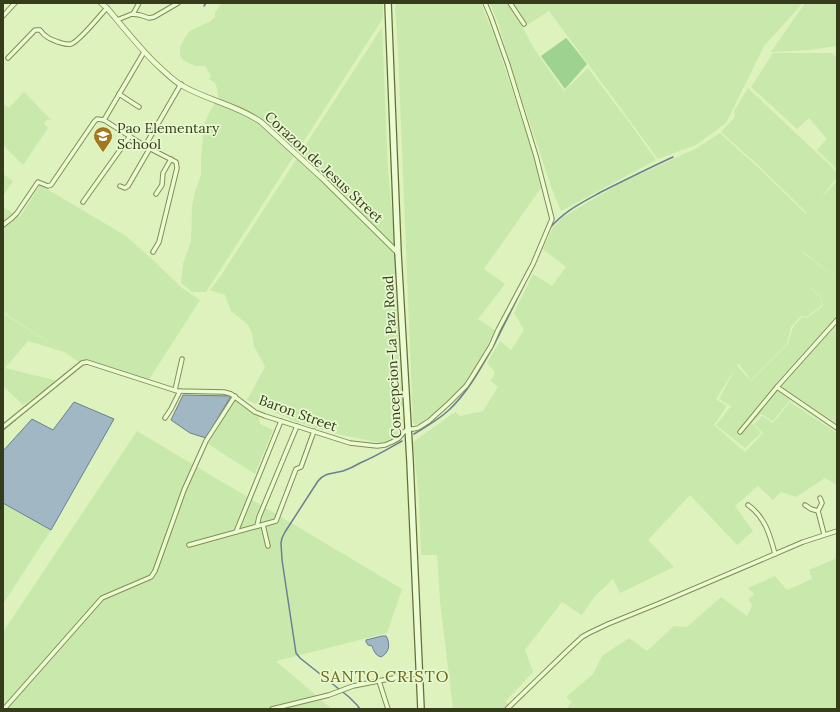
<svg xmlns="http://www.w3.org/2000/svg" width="840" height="712" font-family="Lora,serif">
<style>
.farmland{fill:#c8e9ab;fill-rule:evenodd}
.green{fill:#9ed291}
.water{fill:#a2b7c4;stroke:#688093}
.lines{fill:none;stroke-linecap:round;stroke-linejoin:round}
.stream{stroke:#688093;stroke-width:1.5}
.minor-casing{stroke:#818d55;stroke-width:5.5}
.tertiary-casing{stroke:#818d55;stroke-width:6}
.secondary-casing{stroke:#646f38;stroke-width:8}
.minor{stroke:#ecfcd2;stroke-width:3.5}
.tertiary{stroke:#ecfcd2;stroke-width:4.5}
.secondary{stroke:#ecfcd2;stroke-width:5.5}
.labels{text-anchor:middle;stroke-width:3.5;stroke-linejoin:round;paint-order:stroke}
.poi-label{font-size:14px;fill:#353b1b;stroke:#e8f9cf;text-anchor:start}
.street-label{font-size:14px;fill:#353b1b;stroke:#e8f9cf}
.quarter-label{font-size:16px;letter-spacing:1px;fill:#6c6316;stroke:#e8f9cf}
</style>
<rect width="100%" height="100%" fill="#def2be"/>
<g class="farmland">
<path d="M221 3H383V18L297 152 265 123 253 114 218 98V91L215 83 209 79 211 76 205 66H196L184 61 180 55V47L185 37 191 30 209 22 215 17V13Z"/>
<path d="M397 3H481L496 41 543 185 484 269 505 284 478 319 496 331 468 380 447 403 419 425 413 423 398 52 395 5Z"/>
<path d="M490 3H508L515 12 533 47 564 91 588 68 629 122 656 160 561 211 552 189 515 79 497 20Z"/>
<path d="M512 3H803L764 46 726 123 696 145 658 159 549 11 527 25Z"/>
<path d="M805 3H837V46L809 50 771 52Z"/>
<path d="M382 27 388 170 396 255 395 286 398 321V352L403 406 390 417 400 427 398 436 384 444 333 433 294 421 247 400 265 367 254 346 252 333 248 325 231 311 225 295 210 290 220 277Z"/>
<path d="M773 53H832L837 58V170L817 150 827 139 809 118 797 129 751 87Z"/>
<path d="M748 88 837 172V178L819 199 837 181V277H835L802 251V252L836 278H837V432L790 400 773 421 761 414 752 423 761 433 745 448 716 425 731 406 719 399 735 369 716 399 727 406 714 425 745 452 763 433 754 424 762 416 773 423 790 402 837 433V485L825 478 796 497 781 492 773 500 758 486 735 506 753 531 737 545 690 495 648 540 674 567 620 593 613 579 594 597 582 615 562 602 525 650 533 672 506 701 508 705 504 709H453L440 601 437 555H421L419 501 413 442 455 412 460 416 483 411 498 387 491 381 495 372 487 363 500 341 511 350 524 330 514 313 533 274 552 286 566 267 543 249 552 229 563 217 619 184 697 148 720 133 761 170 806 214 807 213 758 165 721 132 735 117 734 111ZM803 281 820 296 823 306 807 318 802 317 793 327 788 344 751 381 737 366 738 363 751 380 787 344 791 327 801 316 807 317 822 305 820 297Z"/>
<path d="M24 92 52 121 48 119 44 123 48 128 23 165 4 146 3 147V104L9 108Z"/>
<path d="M215 103 231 109 254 121 266 130 294 156 206 292H192L181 283 183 264 191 241 192 206 195 192 201 175V159L204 125 209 113Z"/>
<path d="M3 174 13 181 3 196Z"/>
<path d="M40 185 94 217 126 236 153 260 182 288 200 300 148 381 91 361H85L81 363 3 312V207L20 217Z"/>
<path d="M3 313 64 352 28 341 5 368 58 381 23 405 3 386Z"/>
<path d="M235 399 259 417 260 424 273 430 255 474 208 444Z"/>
<path d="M137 431 402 589 387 633 276 661 332 709H3V632Z"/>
<path d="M3 503 51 530 3 604Z"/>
<path d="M837 558V709H566L572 702 566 697 593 674 602 656 629 638 647 651 674 626 687 627 721 597 747 616 752 606 749 599 754 594 748 588 775 576 787 590 812 579 809 570Z"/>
</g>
<path class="green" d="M566 38 568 40 587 64 565 89 541 56Z"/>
<g class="water">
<path d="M183 395 231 396 206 438 190 433 171 420Z"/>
<path d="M74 402 114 419 51 530 3 503V451L32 419 53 430Z"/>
<path d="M382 636H386C391 644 389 653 381 657 375 655 374 651 372 646L368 645 366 642V640Z"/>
</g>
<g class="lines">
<g class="stream">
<path d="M204 6 206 3"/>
<path d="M549 229C564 211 581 203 601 192 625 180 649 168 673 157"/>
<path d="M3 430 15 420"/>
<path d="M414 434C426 427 438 420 449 410 468 392 481 368 494 345 504 325 514 305 524 285"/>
<path d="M360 709 357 705 349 697 300 658 296 653 282 560 281 543 282 538 285 532 318 481C326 472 332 474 343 471 349 469 355 466 360 463 375 457 388 449 402 441"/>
</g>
<g class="minor-casing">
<g id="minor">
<path d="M510 3 524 24"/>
<path d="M133 14 139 3"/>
<path d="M3 16 15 3"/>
<path d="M117 20 132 14 140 15 149 18 154 17 178 3"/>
<path d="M8 58 35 30H40C45 37 50 39 58 42 62 43 66 45 71 44 80 41 99 16 107 8"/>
<path d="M119 94 139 107"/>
<path d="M104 120 145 146 174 161 176 162 177 168 159 242 153 252"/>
<path d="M145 146 181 84"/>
<path d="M120 186 125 188 128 186 150 148"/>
<path d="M156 194 162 185 163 173 171 159"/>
<path d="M83 202 130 136"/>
<path d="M3 225 12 218 17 213 38 182 48 186 51 185 94 122 97 119 104 120 144 52"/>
<path d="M837 320 777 387 837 428"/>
<path d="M175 390 182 359"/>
<path d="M165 418 171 409 180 391"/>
<path d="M3 427 82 363 87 362 177 391 224 392 231 394 255 412 265 416 350 443 377 446 385 445 392 442 399 438 404 432 408 429H413L418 428 429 421 449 403 466 386 472 377 491 346 498 330 533 264 552 219 536 156 508 65 491 17 485 3"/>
<path d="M740 432 777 387"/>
<path d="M820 498 822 503 818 511 824 534"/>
<path d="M748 505C765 517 770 535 775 554"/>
<path d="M805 505 811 509 818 511"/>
<path d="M263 525 268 546"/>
<path d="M257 526 259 517 297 426"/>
<path d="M236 532 281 421"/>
<path d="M189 545 276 521 296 469 301 467 314 431"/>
<path d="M379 681 388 709"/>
<path d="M4 709 102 598 151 577 155 571 184 490 206 441 235 396"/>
<path d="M272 709 329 695 353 686 419 673"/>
<path d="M507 709 568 650 582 637 589 633 608 624 660 603 803 542 837 531"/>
</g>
</g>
<g class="tertiary-casing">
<path id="tertiary" d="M101 3 107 8C123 27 138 46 155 63 164 71 171 79 181 85 206 100 237 105 261 122L322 178 398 253"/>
</g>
<g class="secondary-casing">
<path id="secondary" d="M388 3 398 253 410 461 421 709"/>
</g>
<use href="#minor" class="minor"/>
<use href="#tertiary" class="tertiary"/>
<use href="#secondary" class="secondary"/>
</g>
<defs>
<g id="school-pin" transform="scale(1)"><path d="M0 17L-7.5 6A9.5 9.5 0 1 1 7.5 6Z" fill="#a2781e" stroke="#e8f9cf"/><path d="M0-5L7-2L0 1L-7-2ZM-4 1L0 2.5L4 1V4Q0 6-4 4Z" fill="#fff"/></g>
</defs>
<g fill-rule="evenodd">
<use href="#school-pin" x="103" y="136"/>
</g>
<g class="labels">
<g class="poi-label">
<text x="117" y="133">Pao Elementary<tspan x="117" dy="16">School</tspan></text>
</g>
<g class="street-label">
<text transform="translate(324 167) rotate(43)" y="5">Corazon de Jesus Street</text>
<text transform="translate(392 357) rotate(-93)" y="5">Concepcion-La Paz Road</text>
<text transform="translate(298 413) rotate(20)" y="5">Baron Street</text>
</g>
<g class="quarter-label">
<text x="385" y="682">SANTO CRISTO</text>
</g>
</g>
<rect width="840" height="712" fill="none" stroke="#353b1b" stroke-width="8"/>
</svg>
